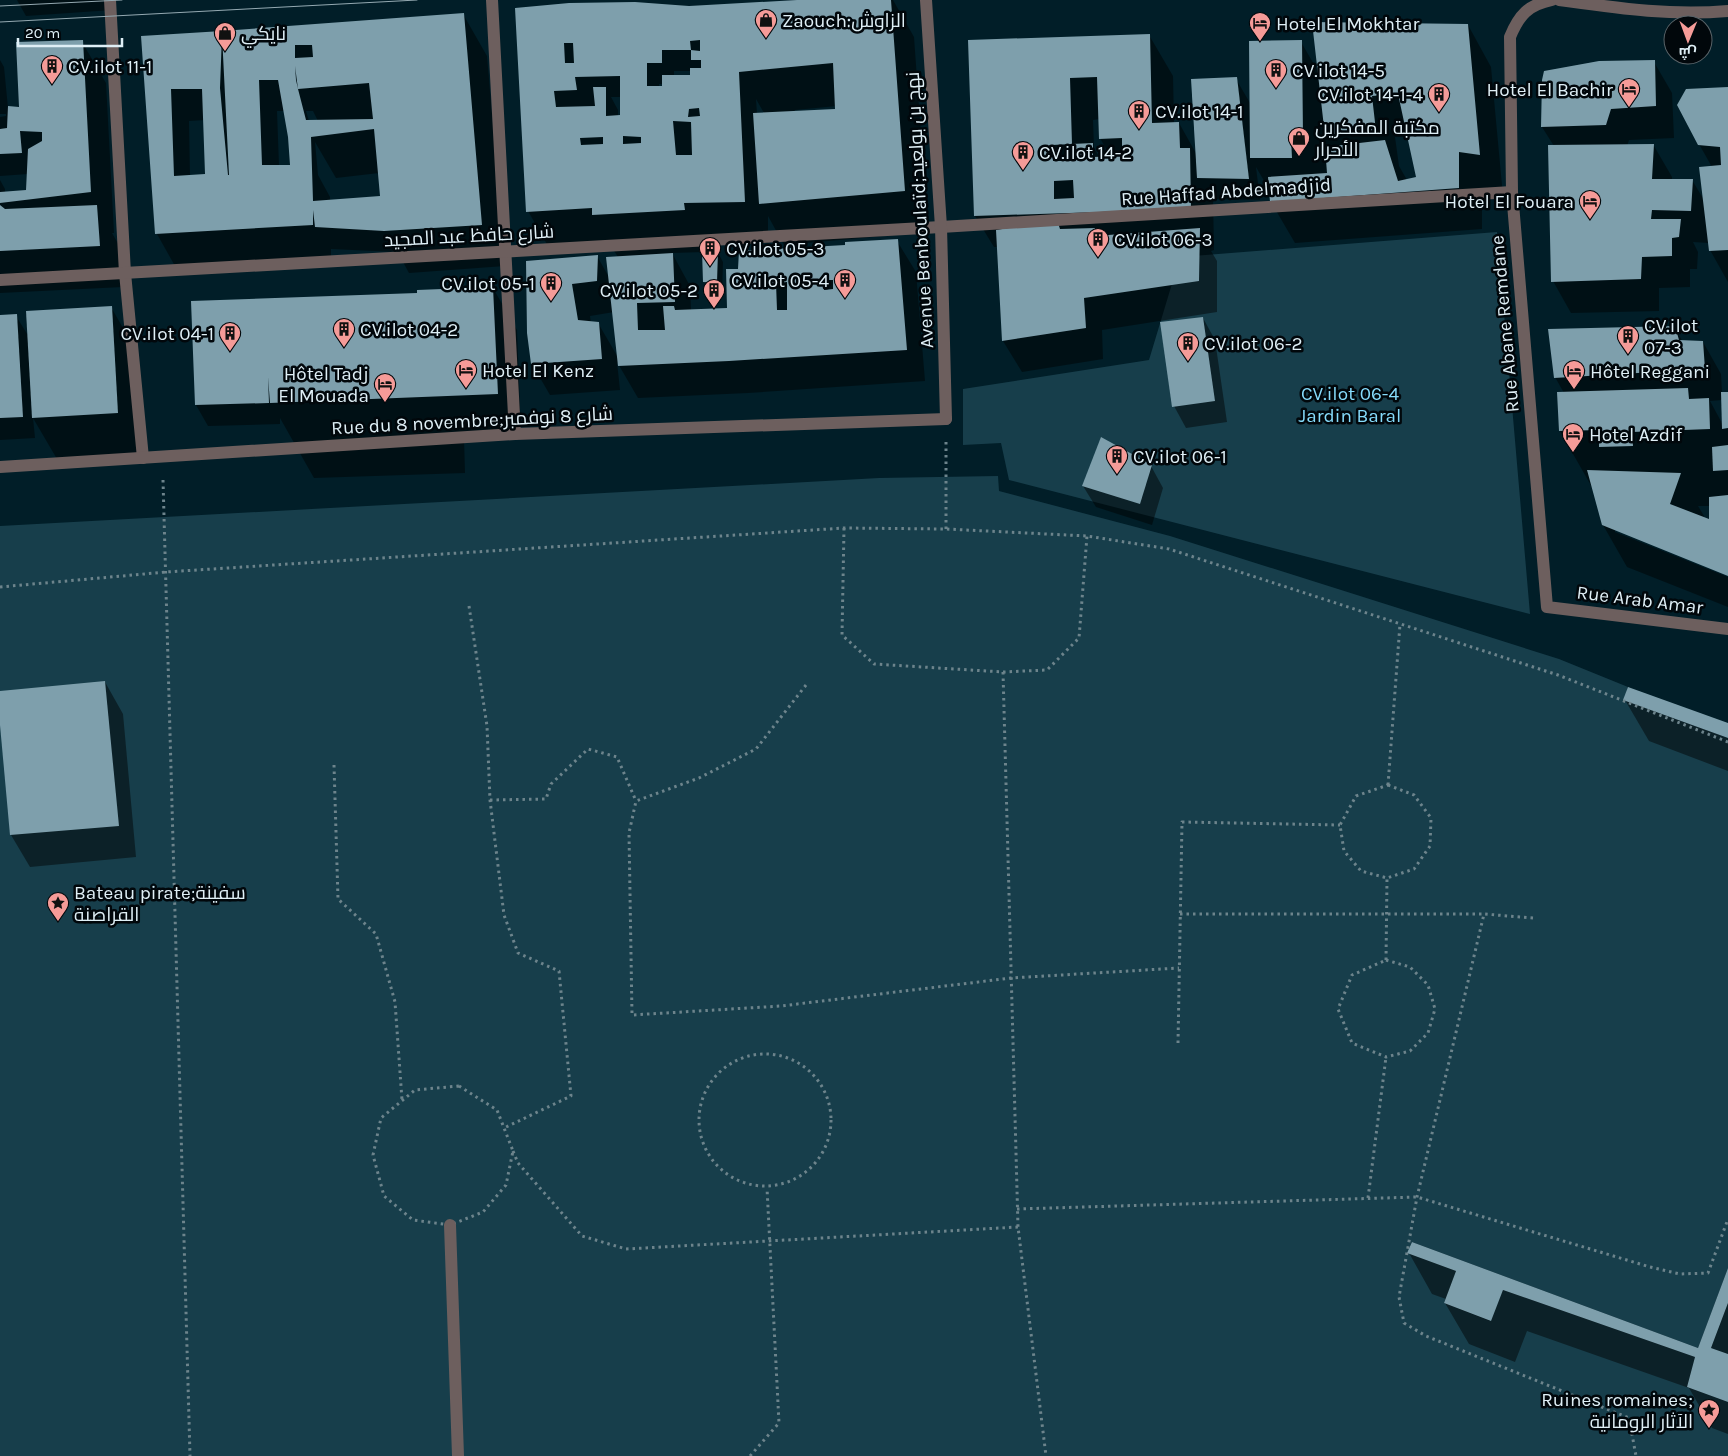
<svg xmlns="http://www.w3.org/2000/svg" width="1728" height="1456" font-family="Karla,Cairo,sans-serif">
<style>
.green{fill:#173e4b}
.shadow{fill:#0007;fill-rule:evenodd}
.building{fill:#7e9fac;fill-rule:evenodd}
.lines{fill:none;stroke-linecap:round;stroke-linejoin:round}
.path{stroke:#6d848c;stroke-width:3;stroke-dasharray:2.5 4;stroke-linecap:butt}
.service{stroke:#6d5f5e;stroke-width:12}
.minor{stroke:#6d5f5e;stroke-width:12}
.tertiary{stroke:#6d5f5e;stroke-width:12}
.tram{stroke:#95aab2;stroke-width:1}
.labels{text-anchor:middle;stroke-width:5;stroke-linejoin:round;paint-order:stroke}
.poi-label{font-size:19px;fill:#dfeff6;stroke:#01070b;text-anchor:start}
.street-label{font-size:19px;fill:#dfeff6;stroke:#01070b}
.park-label{font-size:19px;fill:#86dcfc;stroke:#01070b}
</style>
<rect width="100%" height="100%" fill="#011e28"/>
<g class="green">
<path d="M1497 232 1530 614 1009 480 1001 443 963 445V389L1149 360 1180 257Z"/>
<path d="M998 476 999 491 1170 536 1559 659 1628 687 1624 700 1728 738V1268L1698 1348 1412 1242 1407 1253 1456 1271 1444 1303 1490 1321 1503 1290 1695 1357 1687 1387 1728 1402V1456H0V526L879 478Z"/>
<path d="M1728 1303V1354L1711 1348Z"/>
</g>
<g class="shadow">
<path d="M17 0H111L112 10 26 16Z"/>
<path d="M819 0H893L914 37 928 232 784 245 768 216V243L707 244 708 252 717 251 723 262 722 293H711L705 282 704 252 672 253 690 286 691 310 728 309 739 271 846 246 897 241 916 272 925 381 748 393 638 398 617 362 620 390 550 395 532 364 527 262 597 256 610 279 618 257 613 249 552 253 528 211 516 9 689 7ZM674 71H691V76H674ZM659 84H663V87H659ZM611 97H621L622 117H618V110ZM756 99 764 113 757 114ZM837 106V111L795 112V110ZM614 312 619 359 598 323H591L590 316Z"/>
<path d="M463 14 487 56 505 266 409 273 396 249V252L331 249V257L175 266 157 234 143 37ZM277 111H285L292 166H279ZM306 111H313L318 121H309ZM205 120 208 176 190 177 189 121ZM315 142 336 178 379 173 382 201H330V197L318 175Z"/>
<path d="M1468 25 1491 67 1503 196 1482 193V229L1295 243 1271 202 1270 191 1256 167 1260 200 1213 199 1214 250 1211 251 1217 261V312L1102 330 1103 359 1022 372 1003 341 998 247H994L975 216 969 41 1149 35 1173 76 1174 123H1179L1197 155 1236 79 1250 103 1301 42 1319 73ZM1099 119 1100 138 1111 158H1100L1094 148 1093 120ZM1408 136 1417 178 1407 180 1399 166 1395 137Z"/>
<path d="M82 42 106 83 114 233H112L120 247 123 287 0 293V180L5 189V193L27 191 28 174 0 176V117L6 116V114H0V60L4 67 8 108H20Z"/>
<path d="M1654 62 1672 93 1674 138 1629 140 1627 146H1654L1672 177V180H1692L1704 200 1712 167 1699 144 1728 89V282L1710 250 1709 243 1693 242 1698 252 1697 269H1690V287L1659 288V311L1571 313 1553 281 1554 146 1542 127Z"/>
<path d="M493 288 517 330 521 435 464 438 465 473 314 478 280 418V424L208 426 196 405 192 302 420 294Z"/>
<path d="M111 307 135 349 141 454 57 459 33 418 35 438 0 440V317L16 316 29 337Z"/>
<path d="M1203 318 1215 340 1227 422 1186 428 1174 406Z"/>
<path d="M1674 327 1683 342H1703L1721 374 1722 393H1728V575L1615 529V532L1728 577V607L1627 567 1603 525 1593 489 1560 431 1559 394 1564 393 1555 377ZM1722 400 1723 425 1710 401ZM1698 506H1710L1711 520 1703 518 1704 516Z"/>
<path d="M1151 466 1163 488 1152 525 1096 507 1083 486Z"/>
<path d="M105 682 123 714 136 857 30 867 11 835 0 711V692Z"/>
<path d="M1625 700 1728 725V771L1649 741Z"/>
<path d="M1409 1253 1699 1349 1728 1271V1434L1712 1428 1689 1388 1527 1331 1515 1362 1469 1344 1445 1303 1446 1299 1432 1294Z"/>
</g>
<g class="building">
<path d="M797 0H891L905 191 759 204 753 113 835 109 833 63 739 72 745 202 684 203 685 210 592 215V208L526 212 515 8 569 3 635 2 689 6ZM700 40V51L691 50V60H701V68H690V75H662V86H647V63H662V50H691L690 41ZM564 43H573L574 63H565ZM620 76V115L606 116V87H593L595 106 556 107 554 91 577 90 575 77ZM699 108 700 116 688 117 689 109ZM673 121 691 122 692 155H676ZM623 136 641 137V143L623 144ZM603 137V144L581 145 580 138Z"/>
<path d="M464 13 482 225 384 231 315 227 313 210V225L155 234 141 36 222 31ZM222 35 229 175H228L220 88ZM295 45H312L313 57 295 58ZM295 66 298 89 369 83 373 119 306 120 298 89 296 80ZM259 80H278L288 137 290 165H262ZM171 89H202L205 174 174 176ZM374 129 380 196 313 201 311 137Z"/>
<path d="M1312 22 1468 24 1480 155 1459 152V188L1270 202 1268 177 1327 173 1325 147 1385 140 1398 181 1416 177 1398 94 1372 96 1376 131 1325 136Z"/>
<path d="M1150 34 1152 123 1179 122 1180 148H1190L1191 209 974 216 968 40ZM1097 77 1099 139 1122 138V156L1093 157V143L1072 144 1070 78ZM1072 144 1073 161H1053L1052 145ZM1073 180 1074 198 1054 199V181Z"/>
<path d="M83 40 91 192 0 203V192L26 190 28 149 42 141V132L20 131 22 153 0 154V129L7 128 8 106 19 107 16 42Z"/>
<path d="M1302 40 1303 137H1291L1292 158H1250L1249 41Z"/>
<path d="M1655 60 1656 106 1611 109 1606 125 1541 127 1542 80 1544 71 1599 61Z"/>
<path d="M1237 77 1249 179 1197 178 1191 79Z"/>
<path d="M1728 87V250L1709 251 1699 167 1721 165 1720 147 1698 145 1677 105 1686 89Z"/>
<path d="M1654 144 1652 179H1693L1691 211 1652 210 1651 219H1681L1679 237 1672 238V256L1642 257 1641 279 1551 282 1548 145Z"/>
<path d="M0 205 5 209 97 205 100 246 0 251Z"/>
<path d="M1057 220 1060 229 1095 228V236L1200 228 1199 281 1084 298 1086 328 1002 341 996 230Z"/>
<path d="M898 239 907 350 729 361 618 366 606 257 673 253 675 302 637 303 638 330H665L663 306H674L675 310 727 308 726 269H738L739 251 845 245V242ZM823 280H833V289L824 290ZM787 282V310H777L776 283Z"/>
<path d="M718 250 717 283 703 282 702 251Z"/>
<path d="M598 255 597 281 572 284 578 320 599 322 602 359 531 364 527 333 526 261Z"/>
<path d="M493 287 498 394 270 403 268 377 269 403 195 405 191 301 417 293V290Z"/>
<path d="M112 306 118 413 32 418 26 311Z"/>
<path d="M17 314 23 417 0 418V315Z"/>
<path d="M1203 317 1215 401 1172 407 1160 322Z"/>
<path d="M1675 326 1679 340 1703 341 1705 369 1554 378 1548 329Z"/>
<path d="M1688 388 1689 399 1709 398 1710 429 1632 432 1633 446 1599 447V430L1559 431 1557 392Z"/>
<path d="M1721 392H1728V428L1722 429Z"/>
<path d="M1101 437 1152 465 1140 504 1082 486Z"/>
<path d="M1728 445V470L1713 471 1712 447Z"/>
<path d="M1587 470 1681 473 1670 504 1709 519V497L1728 495V576L1602 525Z"/>
<path d="M105 681 119 826 10 835 0 725V691Z"/>
<path d="M1628 687 1728 723V738L1623 700Z"/>
<path d="M1412 1242 1698 1348 1728 1268V1303L1711 1348 1728 1354V1402L1687 1387 1695 1357 1503 1290 1491 1321 1444 1303 1456 1271 1407 1253Z"/>
</g>
<g class="lines">
<g class="path">
<path d="M163 480 190 1456"/>
<path d="M844 528 842 635 874 664 1003 672 1047 670 1079 638 1087 536"/>
<path d="M946 529V442"/>
<path d="M0 587 166 572 844 528 946 529 1087 536 1169 549 1558 675 1728 742"/>
<path d="M469 606 487 726 490 800 504 915 518 953 559 971 571 1096 504 1128"/>
<path d="M1003 672 1018 1227 1046 1456"/>
<path d="M806 685 756 749 699 778 636 801 629 833 632 1015 781 1006 1011 978 1179 968"/>
<path d="M334 765 338 899 376 934 395 1002 402 1100"/>
<path d="M1388 785 1414 795 1431 818 1430 846 1414 869 1387 878 1361 871 1344 851 1340 825 1356 796Z"/>
<path d="M1388 785 1400 624"/>
<path d="M490 800 546 799 551 784 588 749 617 757 636 801"/>
<path d="M1180 914H1484"/>
<path d="M1533 918 1484 914 1417 1197 1399 1297 1404 1323 1426 1336 1629 1418 1636 1456"/>
<path d="M1386 960 1410 967 1428 985 1435 1009 1428 1033 1410 1051 1386 1057 1352 1043 1338 1009 1352 975Z"/>
<path d="M1386 960 1387 878"/>
<path d="M1178 1043 1182 822 1340 825"/>
<circle cx="765" cy="1120" r="66"/>
<path d="M459 1086 497 1110 513 1151 506 1185 483 1212 450 1225 413 1220 384 1196 373 1155 381 1118 415 1090Z"/>
<path d="M513 1151 518 1163 582 1236 626 1249 1018 1227"/>
<path d="M1368 1198 1386 1057"/>
<path d="M1017 1209 1417 1197 1650 1267 1680 1274 1708 1273 1728 1219"/>
<path d="M750 1456 779 1423 767 1188"/>
</g>
<path class="service" d="M450 1225 458 1456"/>
<g class="minor">
<path d="M110 0 125 273 143 458"/>
<path d="M492 0 515 434"/>
<path d="M1552 0C1528 5 1519 15 1510 37L1512 192 1547 607 1728 629"/>
<path d="M1559 0C1617 8 1669 16 1728 11"/>
<path d="M0 280 941 227 1512 192"/>
<path d="M0 467 515 434 946 419"/>
</g>
<path class="tertiary" d="M926 0 941 227 946 419"/>
<g class="tram">
<path d="M0 6 122 0"/>
<path d="M0 22 417 0"/>
</g>
</g>
<defs>
<g id="shop-pin" transform="scale(1.125)"><path d="M0 17L-7.5 6A9.5 9.5 0 1 1 7.5 6Z" fill="#f59b98" stroke="#01070b"/><path d="M-5-2.5h2.3a2.7 3.5 0 0 1 5.4 0H5L5.5 6h-11ZM-1.5-2.5h3a1.5 2.3 0 0 0-3 0Z" fill="#111"/></g>
<g id="hotel-pin" transform="scale(1.125)"><path d="M0 17L-7.5 6A9.5 9.5 0 1 1 7.5 6Z" fill="#f59b98" stroke="#01070b"/><path d="M-6-4.5h1.5V1H6V5H4.5V3h-9V5H-6ZM-4 0a1.8 1.8 0 1 1 3.6 0ZM.5 0V-2.5h3Q6-2.5 6 0Z" fill="#111"/></g>
<g id="building-pin" transform="scale(1.125)"><path d="M0 17L-7.5 6A9.5 9.5 0 1 1 7.5 6Z" fill="#f59b98" stroke="#01070b"/><path d="M-4-6H4V6H1V3H-1V6H-4ZM-2.5-4.3h1.7v1.8h-1.7ZM.8-4.3h1.7v1.8H.8ZM-2.5-1h1.7V.8h-1.7ZM.8-1h1.7V.8H.8Z" fill="#111"/></g>
<g id="sight-pin" transform="scale(1.125)"><path d="M0 17L-7.5 6A9.5 9.5 0 1 1 7.5 6Z" fill="#f59b98" stroke="#01070b"/><path d="M0-6L1.8-2.2L6-1.7L2.9 1.2L3.7 5.4L0 3.3L-3.7 5.4L-2.9 1.2L-6-1.7L-1.8-2.2Z" fill="#111"/></g>
</defs>
<g fill-rule="evenodd">
<use href="#shop-pin" x="766" y="20"/>
<use href="#hotel-pin" x="1260" y="23"/>
<use href="#shop-pin" x="225" y="33"/>
<use href="#building-pin" x="52" y="66"/>
<use href="#building-pin" x="1276" y="70"/>
<use href="#hotel-pin" x="1629" y="89"/>
<use href="#building-pin" x="1439" y="94"/>
<use href="#building-pin" x="1139" y="111"/>
<use href="#shop-pin" x="1299" y="138"/>
<use href="#building-pin" x="1023" y="152"/>
<use href="#hotel-pin" x="1590" y="201"/>
<use href="#building-pin" x="1098" y="239"/>
<use href="#building-pin" x="710" y="248"/>
<use href="#building-pin" x="845" y="280"/>
<use href="#building-pin" x="551" y="283"/>
<use href="#building-pin" x="714" y="290"/>
<use href="#building-pin" x="344" y="329"/>
<use href="#building-pin" x="230" y="333"/>
<use href="#building-pin" x="1628" y="336"/>
<use href="#building-pin" x="1188" y="343"/>
<use href="#hotel-pin" x="466" y="370"/>
<use href="#hotel-pin" x="1574" y="371"/>
<use href="#hotel-pin" x="385" y="384"/>
<use href="#hotel-pin" x="1573" y="434"/>
<use href="#building-pin" x="1117" y="456"/>
<use href="#sight-pin" x="58" y="903"/>
<use href="#sight-pin" x="1709" y="1410"/>
</g>
<g class="labels">
<g class="poi-label">
<text x="782" y="27">Zaouch:الزاوش</text>
<text x="1276" y="30">Hotel El Mokhtar</text>
<text x="241" y="40">نايكي</text>
<text x="68" y="73">CV.ilot 11-1</text>
<text x="1292" y="77">CV.ilot 14-5</text>
<text x="1613" y="96" text-anchor="end">Hotel El Bachir</text>
<text x="1423" y="101" text-anchor="end">CV.ilot 14-1-4</text>
<text x="1155" y="118">CV.ilot 14-1</text>
<text x="1315" y="134">مكتبة المفكرين<tspan x="1315" dy="22">الأحرار</tspan></text>
<text x="1039" y="159">CV.ilot 14-2</text>
<text x="1574" y="208" text-anchor="end">Hotel El Fouara</text>
<text x="1114" y="246">CV.ilot 06-3</text>
<text x="726" y="255">CV.ilot 05-3</text>
<text x="829" y="287" text-anchor="end">CV.ilot 05-4</text>
<text x="535" y="290" text-anchor="end">CV.ilot 05-1</text>
<text x="698" y="297" text-anchor="end">CV.ilot 05-2</text>
<text x="1644" y="332">CV.ilot<tspan x="1644" dy="22">07-3</tspan></text>
<text x="360" y="336">CV.ilot 04-2</text>
<text x="214" y="340" text-anchor="end">CV.ilot 04-1</text>
<text x="1204" y="350">CV.ilot 06-2</text>
<text x="482" y="377">Hotel El Kenz</text>
<text x="1590" y="378">Hôtel Reggani</text>
<text x="369" y="380" text-anchor="end">Hôtel Tadj<tspan x="369" dy="22">El Mouada</tspan></text>
<text x="1589" y="441">Hotel Azdif</text>
<text x="1133" y="463">CV.ilot 06-1</text>
<text x="74" y="899">Bateau pirate;سفينة<tspan x="74" dy="22">القراصنة</tspan></text>
<text x="1693" y="1406" text-anchor="end">Ruines romaines;<tspan x="1693" dy="22">الآثار الرومانية</tspan></text>
</g>
<g class="street-label">
<text transform="translate(1226 191) rotate(-4)" y="7">Rue Haffad Abdelmadjid</text>
<text transform="translate(919 210) rotate(-93)" y="7">Avenue Benboulaïd;نهج بن بولعيد</text>
<text transform="translate(469 235) rotate(-3)" y="7">شارع حافظ عبد المجيد</text>
<text transform="translate(1504 324) rotate(-95)" y="7">Rue Abane Remdane</text>
<text transform="translate(472 420) rotate(-3)" y="7">Rue du 8 novembre;شارع 8 نوفمبر</text>
<text transform="translate(1640 599) rotate(7)" y="7">Rue Arab Amar</text>
</g>
<g class="park-label">
<text x="1350" y="400">CV.ilot 06-4<tspan x="1350" dy="22">Jardin Baral</tspan></text>
</g>
</g>
<g transform="translate(1688 40) rotate(181)"><circle r="24" fill="#01070b" stroke="#5a6469"/>
<path d="M0-4L9 19L0 12L-9 19Z" fill="#f59b98"/>
<text y="-8" font-size="14" font-weight="bold" text-anchor="middle" fill="#dfeff6">ش</text>
</g>
<path d="M18 38v8h104v-8" fill="none" stroke="#dfeff6" stroke-width="2.5"/>
<text x="25" y="38" font-size="15" fill="#dfeff6" stroke="#01070b" stroke-width="4" paint-order="stroke">20 m</text>
</svg>
